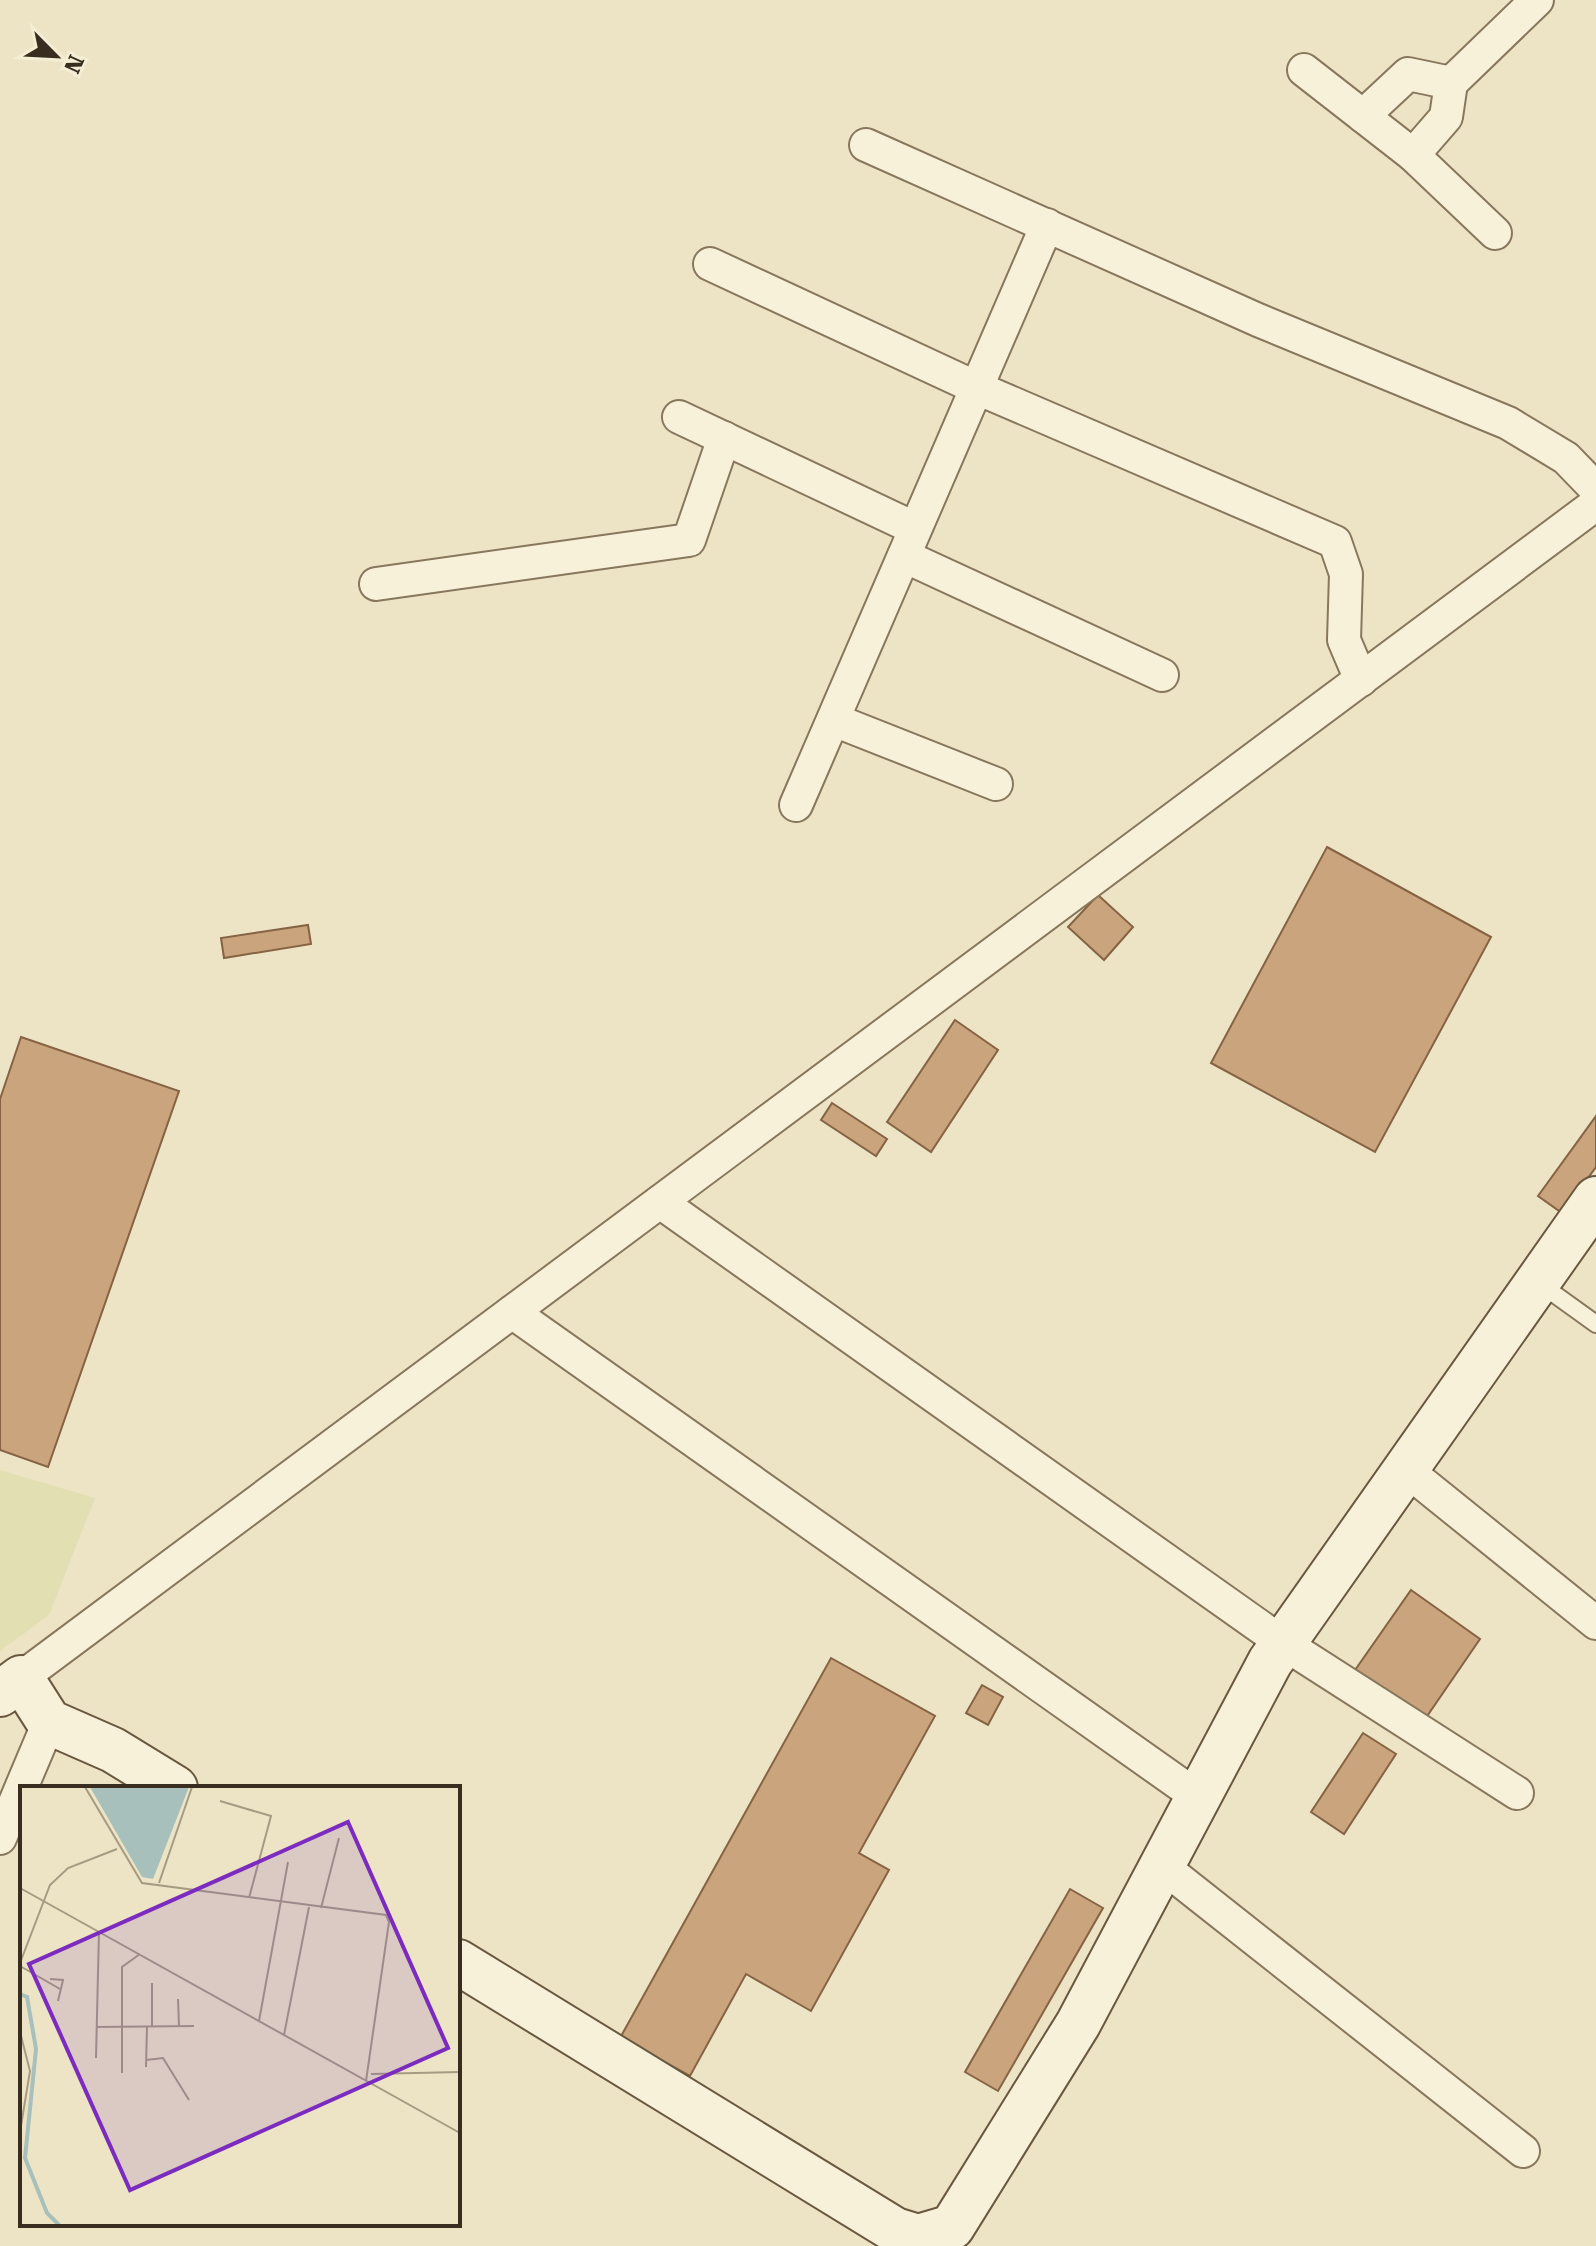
<svg xmlns="http://www.w3.org/2000/svg" width="1596" height="2246" font-family="'Roboto Serif',serif">
<style>
.farmland{fill:#e2dfb3}
.building{fill:#c9a47d;stroke:#856343;stroke-width:2}
.lines{fill:none;stroke-linecap:round;stroke-linejoin:round}
.lane-casing{stroke:#87775c;stroke-width:20}
.street-casing{stroke:#87775c;stroke-width:36}
.secondary-casing{stroke:#69583f;stroke-width:48}
.lane{stroke:#f8f1d9;stroke-width:16}
.street{stroke:#f8f1d9;stroke-width:32}
.secondary{stroke:#f8f1d9;stroke-width:44}
.inset-river{fill:none;stroke:#a7c0bb;stroke-width:4}
.inset-road{fill:none;stroke:#a59b83;stroke-width:2}
.view{fill:#7b2cbf;fill-opacity:0.15;stroke:#7b2cbf;stroke-width:4}
.inset-edge{fill:none;stroke:#382d1f;stroke-width:4}
</style>
<rect width="100%" height="100%" fill="#ede4c6"/>
<path class="farmland" d="M0 1470 95 1498 49 1615 0 1651Z"/>
<g class="building">
<path d="M1327 847 1491 937 1375 1152 1211 1063Z"/>
<path d="M1098 895 1133 927 1104 960 1068 927Z"/>
<path d="M308 925 311 944 224 958 221 938Z"/>
<path d="M955 1020 998 1050 931 1152 887 1122Z"/>
<path d="M21 1037 179 1091 48 1467 0 1450V1099Z"/>
<path d="M832 1103 887 1139 876 1156 821 1120Z"/>
<path d="M1596 1116V1167L1562 1213 1538 1196Z"/>
<path d="M1411 1590 1480 1639 1423 1722 1353 1673Z"/>
<path d="M831 1658 935 1716 859 1853 889 1870 811 2011 746 1974 690 2076 620 2038Z"/>
<path d="M982 1685 1003 1697 988 1725 966 1713Z"/>
<path d="M1363 1733 1396 1754 1344 1834 1311 1812Z"/>
<path d="M1070 1889 1103 1908 998 2091 965 2072Z"/>
</g>
<g class="lines">
<g class="lane-casing">
<path id="lane" d="M1539 1283 1596 1324"/>
</g>
<g class="street-casing">
<g id="street">
<path d="M1304 70 1413 155 1446 117 1451 83"/>
<path d="M1363 116 1408 74 1451 83 1537 0"/>
<path d="M866 145 1258 320 1508 423 1566 458 1596 489"/>
<path d="M1413 155 1495 233"/>
<path d="M710 264 977 388 1335 542 1346 574 1344 640 1361 680"/>
<path d="M679 417 914 528"/>
<path d="M904 556 1162 675"/>
<path d="M376 584 689 540 724 438"/>
<path d="M834 720 996 784"/>
<path d="M796 805 1047 225"/>
<path d="M660 1202 1283 1643 1517 1793"/>
<path d="M512 1312 1198 1797"/>
<path d="M1405 1469 1596 1623"/>
<path d="M21 1678 1596 504"/>
<path d="M0 1838 49 1722"/>
<path d="M1162 1866 1523 2151"/>
</g>
</g>
<g class="secondary-casing">
<g id="secondary">
<path d="M0 1694 21 1678 49 1722 113 1750 175 1788"/>
<path d="M458 1962 895 2230 918 2237 952 2227 1078 2024 1270 1662 1596 1199"/>
</g>
</g>
<use href="#lane" class="lane"/>
<use href="#street" class="street"/>
<use href="#secondary" class="secondary"/>
</g>
<g transform="translate(20 1786)">
<rect width="440" height="440" fill="#ede4c6"/>
<path d="M70 1H169L133 93 122 91Z" fill="#a7c0bb"/>
<path class="inset-river" d="M0 208 7 211 16 263 5 372 27 427 39 439"/>
<path class="inset-road" d="M65 1 122 97 366 129 369 136 346 295M200 15 251 30 229 112M139 97 172 1M0 102 440 347M301 122 319 52M0 177 30 99 48 82 97 63M0 180 40 203M30 193 43 194 38 215M158 213 159 240M239 235 268 76M76 241 174 240M132 241V197M0 246 10 285 0 346M264 249 289 121M76 272 79 145M126 274 143 272 169 314M126 281 127 241M102 287V181L120 168M351 288 440 286"/>
<path class="view" d="M328 36 428 262 110 404 9 178Z"/>
<rect width="440" height="440" class="inset-edge"/>
</g>
<g transform="translate(56 56) rotate(114)" stroke="#f4eed5" stroke-width="6" paint-order="stroke">
<path d="M0-6L14 30L0 20L-14 30Z" fill="#382d1f"/>
<text y="-12" font-size="22" font-weight="bold" text-anchor="middle" fill="#382d1f">N</text>
</g>
</svg>
